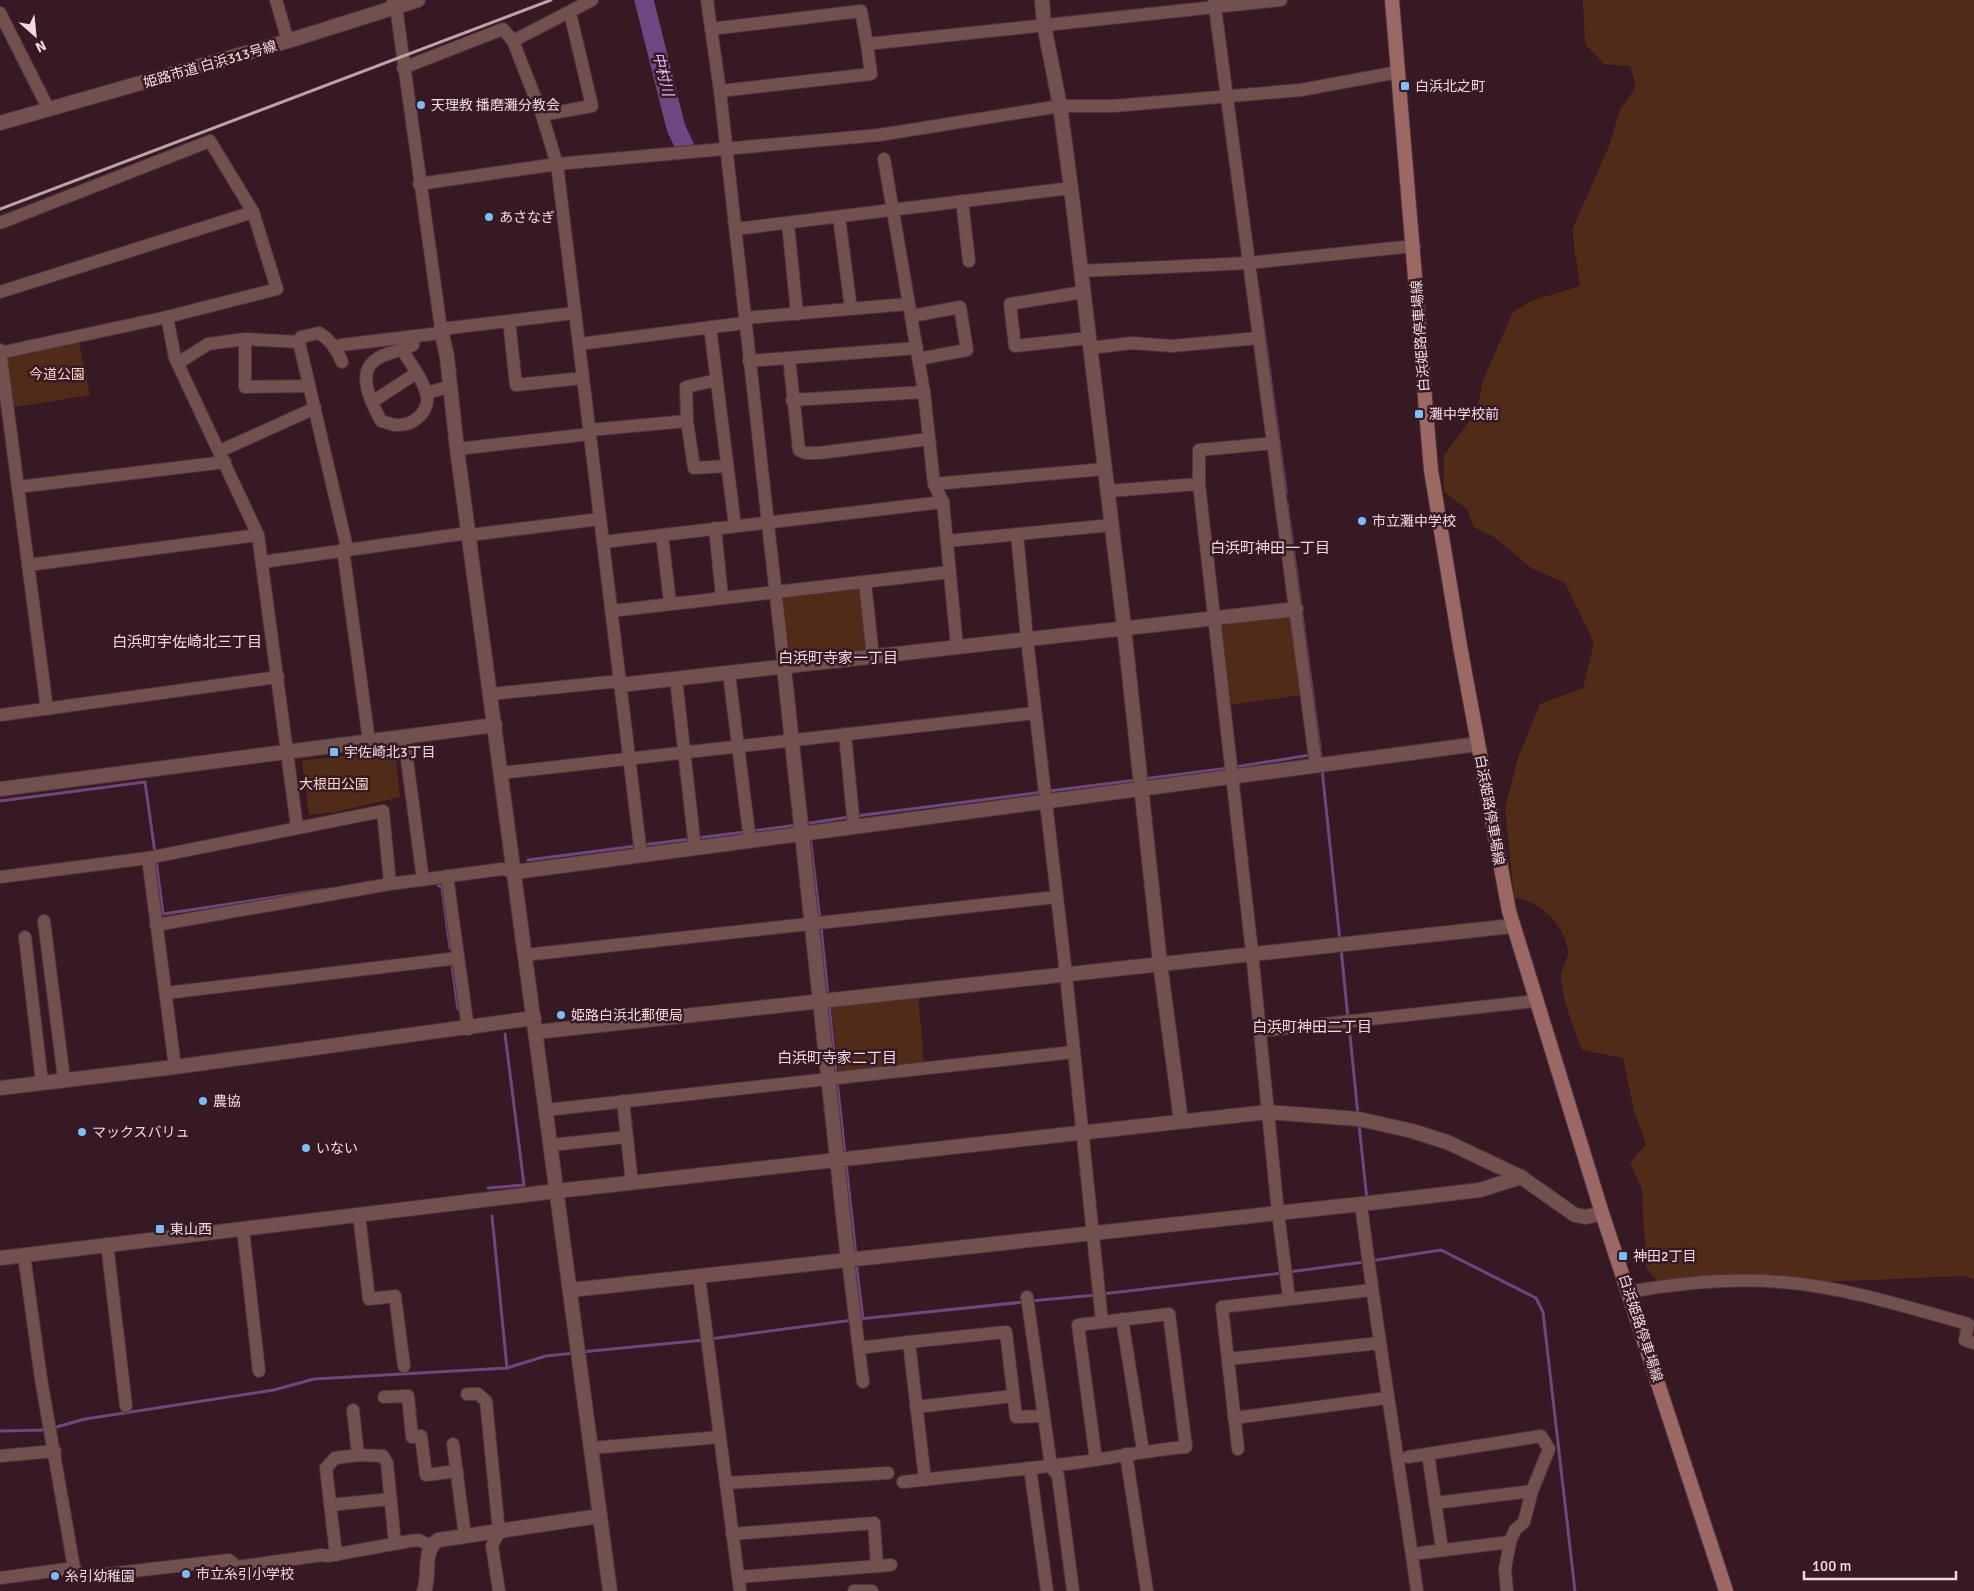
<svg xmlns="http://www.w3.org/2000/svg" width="1974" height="1591" font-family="Signika,'Noto Sans JP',sans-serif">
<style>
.green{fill:#502b18}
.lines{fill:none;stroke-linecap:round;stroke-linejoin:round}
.stream{stroke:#6e4780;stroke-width:3}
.river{stroke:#6e4780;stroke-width:19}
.minor-casing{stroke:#50343c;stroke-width:14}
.tertiary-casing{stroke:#50343c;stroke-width:16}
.secondary-casing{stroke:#50343c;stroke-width:16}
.minor{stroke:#71504d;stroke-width:12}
.tertiary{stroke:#71504d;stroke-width:14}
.secondary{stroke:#9c6864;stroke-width:14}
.rail{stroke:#bba3a9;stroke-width:3}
.poi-dot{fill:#78bff8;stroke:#361922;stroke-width:2}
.labels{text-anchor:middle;stroke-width:5;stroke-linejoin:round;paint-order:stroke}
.street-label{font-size:14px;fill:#efdadf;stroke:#361922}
.poi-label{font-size:14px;fill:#efdadf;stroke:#361922;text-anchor:start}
.park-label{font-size:14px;fill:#fcd4c1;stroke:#361922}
.water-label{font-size:15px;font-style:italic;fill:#e7bafe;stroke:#361922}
.neighbourhood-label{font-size:15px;fill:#efdadf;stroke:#361922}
</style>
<rect width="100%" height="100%" fill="#361922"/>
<g class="green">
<path d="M1583 0H1974V1280L1965 1276 1819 1282 1679 1283 1656 1280 1646 1267 1642 1189 1630 1163 1646 1144 1634 1111 1623 1058 1582 1050C1573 1027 1564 1004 1561 980 1559 970 1569 960 1568 950 1563 923 1541 902 1514 897L1505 808 1518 758 1540 704 1583 688 1594 643 1565 583 1531 568 1494 537 1474 527 1466 508 1444 492V455L1477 411 1483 380 1513 312 1531 301 1580 286 1572 230 1609 146 1620 110 1636 87 1630 66 1604 64 1585 44Z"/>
<path d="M79 342 90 395 11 408 5 359Z"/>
<path d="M862 589 870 653 791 660 783 599 786 596Z"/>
<path d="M1288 617 1294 622 1302 695 1229 705 1220 629 1224 624Z"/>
<path d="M395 749 400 797 335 812 309 815 302 761Z"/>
<path d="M918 996 924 1063 838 1072 831 1007Z"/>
</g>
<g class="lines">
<g class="stream">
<path d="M1258 288 1286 492"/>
<path d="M1287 503 1321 757"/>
<path d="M1235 767 1310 755"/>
<path d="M1322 769 1340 941"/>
<path d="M1143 779 1229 768"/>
<path d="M1049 791 1137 780"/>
<path d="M0 801 145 782 155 853"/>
<path d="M856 816 1043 792"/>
<path d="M804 824 849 817"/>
<path d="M752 831 797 825"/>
<path d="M810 837 820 920"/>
<path d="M697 838 745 832"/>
<path d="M642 845 691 839"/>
<path d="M156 860 163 914 328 889"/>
<path d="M528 860 636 846"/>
<path d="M437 884 442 888 450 948"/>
<path d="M821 927 828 997"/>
<path d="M1341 948 1348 1019"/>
<path d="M452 965 458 1009"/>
<path d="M829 1004 836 1075"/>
<path d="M1349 1025 1358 1115"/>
<path d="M837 1081 845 1154"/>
<path d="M1359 1124 1367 1200"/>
<path d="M846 1163 856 1256"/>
<path d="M488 1188 524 1185 505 1034"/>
<path d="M492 1216 507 1368"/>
<path d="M1370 1261 1441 1250 1536 1298 1543 1312 1575 1591"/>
<path d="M856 1262 863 1319"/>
<path d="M1289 1272 1364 1262"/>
<path d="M1102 1294 1283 1273"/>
<path d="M1030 1301 1096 1295"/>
<path d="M859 1319 1024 1302"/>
<path d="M710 1339 853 1320"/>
<path d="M581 1352 704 1340"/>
<path d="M53 1428 85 1419 274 1390 314 1379 507 1368 546 1356 575 1353"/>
<path d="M0 1431 47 1430"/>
</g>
<path class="river" d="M644 0 676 128 685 147"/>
<g class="minor-casing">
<g id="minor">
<path d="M276 0 288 41"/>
<path d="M393 0 396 7 441 329 575 313"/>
<path d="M592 0 513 41 542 115 557 164 641 855"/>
<path d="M707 0 720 91 784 668"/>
<path d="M1214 0 1316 766"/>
<path d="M0 13 49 110"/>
<path d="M711 29 861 11 867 44"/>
<path d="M403 68 503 29 513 41"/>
<path d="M720 91 871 74 867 44 1281 0"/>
<path d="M542 115 592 106 570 13"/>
<path d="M884 159 924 392 934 484 943 502 957 647"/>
<path d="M419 184 557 164 879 135 1060 106H1113L1301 90 1398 72"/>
<path d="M962 201 969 261"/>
<path d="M839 217 851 309"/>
<path d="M0 223 210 141 253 212 277 289 167 317 0 353"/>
<path d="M788 223 797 314"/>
<path d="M736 229 1071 188"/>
<path d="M1080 271 1249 263 1414 246"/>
<path d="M0 292 253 212"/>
<path d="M1083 292 1010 304 1015 346 1089 338"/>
<path d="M912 316 960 307 967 350 918 359"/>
<path d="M167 317 175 358 258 535 297 827"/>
<path d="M745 318 908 304"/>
<path d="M509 321 516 385 583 378"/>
<path d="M710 327 735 526"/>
<path d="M245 339V387L309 386"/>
<path d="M299 342 301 337 319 333C330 339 337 350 342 362"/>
<path d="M579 344 744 323"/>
<path d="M1090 348 1132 343 1172 346 1259 338"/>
<path d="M335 349 341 345 441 333"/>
<path d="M0 350 47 709"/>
<path d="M403 351C410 363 422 378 426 392 432 410 414 426 397 425 392 425 386 422 381 421 373 406 357 376 373 362 383 352 400 352 413 345L414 336"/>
<path d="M789 358 799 450 805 453H819L929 439"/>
<path d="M749 361 917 348"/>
<path d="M178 363 208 344 245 339 299 342 347 548"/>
<path d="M717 380 686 387 687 421 694 468 727 466"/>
<path d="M427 393 451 386"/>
<path d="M792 400 924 392"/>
<path d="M372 402 415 374"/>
<path d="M589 430 687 421"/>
<path d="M1274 443 1199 450V484L1252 952 1278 1213 1289 1298"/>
<path d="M457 449 590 434"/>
<path d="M220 451 315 408"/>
<path d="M934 484 1105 469"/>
<path d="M18 487 225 462"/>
<path d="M1108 491 1199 484"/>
<path d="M715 528 722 597"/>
<path d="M1017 534 1027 639 1066 974 1102 1322"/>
<path d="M662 535 670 603"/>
<path d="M947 541 1112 525"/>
<path d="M603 542 943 502"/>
<path d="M343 549 369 741"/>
<path d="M262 562 461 534 470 535 600 519"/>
<path d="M28 565 258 535"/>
<path d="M865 582 873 657"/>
<path d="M611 611 950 572"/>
<path d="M729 674 750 841"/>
<path d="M676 679 695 848"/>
<path d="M491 694 620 681"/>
<path d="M0 715 278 677"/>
<path d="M845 734 854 827"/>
<path d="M404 737 423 880"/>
<path d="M502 773 1035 713"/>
<path d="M148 858 175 1067"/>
<path d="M447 876 468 1029"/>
<path d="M0 877 148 858 383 811 390 884"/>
<path d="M44 921 64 1079"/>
<path d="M156 925 390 884 502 869 515 872"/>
<path d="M25 937 42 1082"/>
<path d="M525 955 1056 897"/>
<path d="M166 993 458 958"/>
<path d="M1260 1031 1536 1001"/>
<path d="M623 1101 632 1183"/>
<path d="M546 1110 1074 1052"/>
<path d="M551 1145 626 1137"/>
<path d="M1361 1204C1377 1334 1399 1462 1417 1591"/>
<path d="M359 1215 369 1299 395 1296 404 1366"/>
<path d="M243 1229 259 1371"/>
<path d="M107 1244 126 1406"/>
<path d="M24 1255 41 1379 74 1568"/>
<path d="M848 1261 863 1382"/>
<path d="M699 1276 740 1591"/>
<path d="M1629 1292C1678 1283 1731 1278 1781 1282 1845 1287 1906 1307 1968 1324L1965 1340 1974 1343"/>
<path d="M1027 1297 1051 1466 1058 1476 1073 1591"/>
<path d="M1122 1319 1143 1451"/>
<path d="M909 1342 1006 1332 1016 1417 1044 1416"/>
<path d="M859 1348 909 1342 925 1480"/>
<path d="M1228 1359 1380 1343"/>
<path d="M467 1394H478L486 1401 499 1532 492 1546 499 1591"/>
<path d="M384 1397 408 1396 412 1437 421 1436 426 1475 457 1471"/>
<path d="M916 1407 1013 1396"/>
<path d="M353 1410 358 1455"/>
<path d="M1234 1418 1387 1398"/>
<path d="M453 1444 465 1536"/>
<path d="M591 1448 720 1437"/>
<path d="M1238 1449 1222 1307 1372 1290"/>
<path d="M1126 1454 1147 1591"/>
<path d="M1428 1454 1442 1549"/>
<path d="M0 1456 55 1451"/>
<path d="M1408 1457 1541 1436 1549 1449 1532 1491 1524 1522 1515 1530 1510 1542 1505 1569 1507 1591"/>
<path d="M1030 1468 1047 1591"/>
<path d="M903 1482C962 1475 1022 1470 1081 1462 1116 1457 1151 1450 1186 1447L1169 1314 1078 1325 1096 1460"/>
<path d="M726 1483 888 1473"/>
<path d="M1435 1503 1532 1491"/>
<path d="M330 1505 390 1499"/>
<path d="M732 1534 874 1523 877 1566"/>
<path d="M1420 1553 1510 1542"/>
<path d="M336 1555 326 1468 335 1458 358 1455 383 1456 387 1463 395 1544"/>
<path d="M738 1577 891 1565"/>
<path d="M0 1578 74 1568 81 1577 229 1560 237 1567 322 1555 327 1556 410 1541 419 1540 431 1546"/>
<path d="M854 1591H872"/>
</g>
</g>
<g class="tertiary-casing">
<g id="tertiary">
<path d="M1042 0 1044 25 1060 106 1071 188 1124 627 1160 963 1181 1121"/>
<path d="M0 123 288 41 418 0"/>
<path d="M441 329 447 357 457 449 610 1591"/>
<path d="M784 668 848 1261"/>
<path d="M620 685 1296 609"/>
<path d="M0 789 495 725"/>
<path d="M515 872 1478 744"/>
<path d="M536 1032 1512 926"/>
<path d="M0 1088 175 1067 534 1018"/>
<path d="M0 1258 557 1191 1268 1112 1359 1119 1412 1131 1447 1142 1521 1177 1575 1215 1586 1217 1602 1213"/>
<path d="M571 1290 1361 1204 1480 1190 1521 1177"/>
<path d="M424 1591C431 1573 421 1553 438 1540L600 1516"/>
</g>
</g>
<g class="secondary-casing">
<path id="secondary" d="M1392 0 1431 470 1460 646 1509 911 1602 1213 1726 1591"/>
</g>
<use href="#minor" class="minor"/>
<use href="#tertiary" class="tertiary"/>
<use href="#secondary" class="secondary"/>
<path class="rail" d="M0 209 551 0"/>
</g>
<g class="poi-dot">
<rect x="1400" y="81" width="10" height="10" rx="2.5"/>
<circle cx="421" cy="105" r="5"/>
<circle cx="489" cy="217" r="5"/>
<rect x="1414" y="409" width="10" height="10" rx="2.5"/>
<circle cx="1362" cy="521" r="5"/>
<rect x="329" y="747" width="10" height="10" rx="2.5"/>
<circle cx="561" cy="1015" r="5"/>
<circle cx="203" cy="1101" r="5"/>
<circle cx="82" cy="1132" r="5"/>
<circle cx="306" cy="1148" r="5"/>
<rect x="155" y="1224" width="10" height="10" rx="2.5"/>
<rect x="1618" y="1251" width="10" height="10" rx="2.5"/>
<circle cx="186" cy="1574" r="5"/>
<circle cx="55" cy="1576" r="5"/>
</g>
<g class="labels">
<g class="street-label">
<text transform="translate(210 64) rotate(-16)" y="5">姫路市道 白浜313号線</text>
<text transform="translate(1420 336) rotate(-94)" y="5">白浜姫路停車場線</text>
<text transform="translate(1490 810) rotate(80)" y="5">白浜姫路停車場線</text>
<text transform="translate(1641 1328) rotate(72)" y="5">白浜姫路停車場線</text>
</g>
<g class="poi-label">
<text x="1415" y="91">白浜北之町</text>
<text x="431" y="110">天理教 播磨灘分教会</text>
<text x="499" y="222">あさなぎ</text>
<text x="1429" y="419">灘中学校前</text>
<text x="1372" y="526">市立灘中学校</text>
<text x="344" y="757">宇佐崎北3丁目</text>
<text x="571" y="1020">姫路白浜北郵便局</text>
<text x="213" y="1106">農協</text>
<text x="92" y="1137">マックスバリュ</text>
<text x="316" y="1153">いない</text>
<text x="170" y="1234">東山西</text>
<text x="1633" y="1261">神田2丁目</text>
<text x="196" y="1579">市立糸引小学校</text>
<text x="65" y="1581">糸引幼稚園</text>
</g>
<g class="park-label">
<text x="57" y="379">今道公園</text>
<text x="334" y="789">大根田公園</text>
</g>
<g class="water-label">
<text transform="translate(663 74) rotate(76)" y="5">中村川</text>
</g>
<g class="neighbourhood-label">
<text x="1270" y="553">白浜町神田一丁目</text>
<text x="187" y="647">白浜町宇佐崎北三丁目</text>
<text x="838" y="663">白浜町寺家一丁目</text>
<text x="1312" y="1032">白浜町神田二丁目</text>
<text x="837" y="1063">白浜町寺家二丁目</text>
</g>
</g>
<g transform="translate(35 35) rotate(153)" stroke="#361922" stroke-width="4" paint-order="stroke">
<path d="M0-4L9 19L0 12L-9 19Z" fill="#efdadf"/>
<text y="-8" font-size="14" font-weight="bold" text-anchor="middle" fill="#efdadf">N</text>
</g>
<path d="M1804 1571v8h152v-8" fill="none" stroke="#efdadf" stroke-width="2.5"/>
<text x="1812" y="1571" font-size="15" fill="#efdadf" stroke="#361922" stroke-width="4" paint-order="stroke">100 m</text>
</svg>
